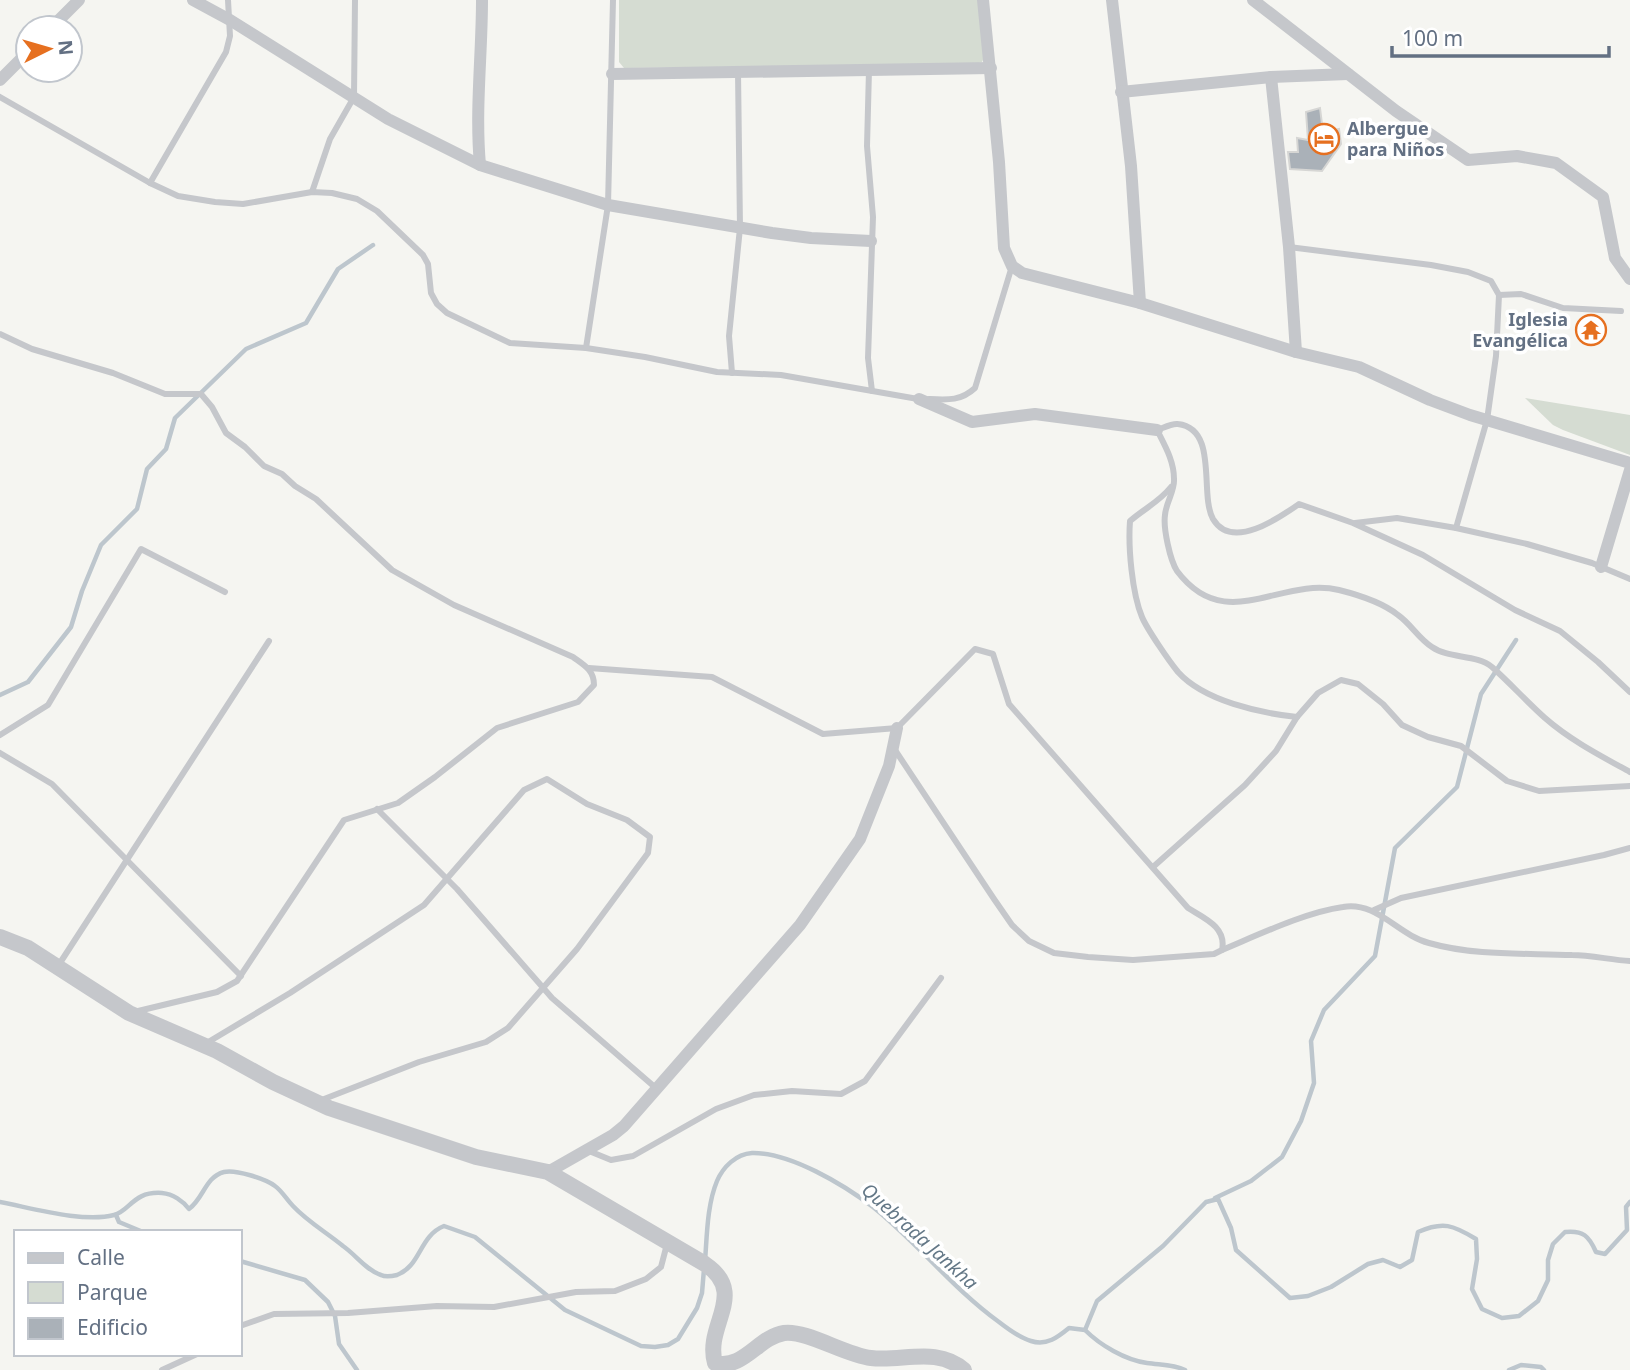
<svg xmlns="http://www.w3.org/2000/svg" width="1630" height="1370" font-family="'Noto Sans',sans-serif">
<style>
.green{fill:#d5dcd2}
.lines{fill:none;stroke-linecap:round;stroke-linejoin:round}
.stream{stroke:#bdc6cd;stroke-width:4.5}
.building{fill:#aab1b8;stroke:#d6d6d4;stroke-width:2}
.service{stroke:#c5c7cb;stroke-width:6}
.minor{stroke:#c5c7cb;stroke-width:12}
.tertiary{stroke:#c5c7cb;stroke-width:16}
.labels{text-anchor:middle;stroke-width:7;stroke-linejoin:round;paint-order:stroke}
.poi-label{font-size:18px;font-weight:bold;fill:#637083;stroke:#fff;text-anchor:start}
.water-label{font-size:19px;font-style:italic;fill:#647887;stroke:#fff}
</style>
<rect width="100%" height="100%" fill="#f5f5f1"/>
<g class="green">
<path d="M619 0H978L985 56 982 62 975 64 624 68 619 62Z"/>
<path d="M1525 398 1630 415V455L1563 430 1553 425Z"/>
</g>
<g class="lines">
<g class="stream">
<path d="M0 695 28 682 71 627 82 591 101 545 137 509 147 469 166 449 175 418 246 349 306 323 338 269 373 245"/>
<path d="M1215 1198 1251 1181 1282 1157 1301 1121 1314 1083 1311 1041 1324 1010 1375 956 1395 848 1457 787 1481 694 1516 640"/>
<path d="M0 1202C32 1208 83 1223 114 1215 130 1211 133 1191 162 1193 173 1194 183 1201 189 1209 204 1198 205 1177 224 1172 235 1169 266 1179 275 1186 282 1191 287 1200 293 1206 308 1222 326 1232 343 1246 356 1255 366 1270 381 1275 385 1277 393 1276 397 1275 421 1266 419 1236 444 1226L475 1237 565 1310 641 1346 655 1347 668 1345 678 1339 697 1308 702 1293 704 1269"/>
<path d="M116 1215 119 1222 143 1232"/>
<path d="M240 1261 305 1280 328 1302 335 1316 339 1344 357 1370"/>
<path d="M705 1261C707 1236 707 1205 717 1181 723 1167 736 1154 752 1153 790 1152 844 1185 873 1207 917 1242 953 1289 999 1322 1008 1329 1020 1338 1031 1341 1047 1346 1058 1337 1069 1328L1085 1330C1100 1345 1125 1360 1147 1363 1160 1365 1173 1364 1185 1370"/>
<path d="M1085 1330 1097 1301 1163 1246 1206 1202 1218 1199 1231 1228 1236 1250 1290 1298 1308 1296 1331 1287 1368 1264 1383 1260 1400 1267 1412 1260 1418 1232C1443 1221 1453 1225 1476 1239L1477 1259 1472 1289 1482 1309 1502 1318 1519 1316 1538 1301 1548 1280V1260L1553 1244 1565 1232C1583 1230 1589 1236 1596 1252L1605 1254 1627 1230 1626 1207 1630 1202"/>
<path d="M1509 1370 1521 1365 1541 1367 1544 1370"/>
</g>
</g>
<path class="building" d="M1320 108 1323 132 1339 129 1341 144 1322 171 1290 169 1288 152H1298L1297 138 1308 140 1306 112Z"/>
<g class="lines">
<g class="service">
<path d="M869 70 867 146 873 217 868 358 872 391"/>
<path d="M0 97 150 183 178 196 215 202 243 204 312 192 332 193 357 199 377 211 423 255 428 264 431 293 437 304 447 313 510 343 586 348 645 357 717 372 781 375 918 399"/>
<path d="M150 183 226 52 230 36 228 0"/>
<path d="M312 192 330 139 354 97 355 0"/>
<path d="M1289 247 1431 265 1468 272 1491 281 1499 295 1496 356 1487 420 1456 528"/>
<path d="M1499 295 1521 294 1563 308 1621 311"/>
<path d="M0 334 32 349 113 373 165 394H201L212 407 226 433 245 447 264 466 282 474 295 486 316 499 392 570 454 605 573 657C584 665 594 670 594 685L578 702 497 728 435 777 398 803 344 820 237 981 217 992 134 1012"/>
<path d="M586 348 608 205 613 0"/>
<path d="M732 373 729 336 740 228 738 72"/>
<path d="M929 399C948 400 961 401 975 388L1012 266"/>
<path d="M1171 487C1159 502 1145 508 1130 521 1128 547 1132 593 1142 617 1147 629 1169 661 1178 672 1204 701 1260 713 1297 717"/>
<path d="M1355 523 1397 518 1456 528 1527 544 1592 563 1630 579"/>
<path d="M589 668 712 677 823 734 897 728 975 649 993 654 1009 704 1188 908C1204 918 1227 927 1222 950L1214 954 1133 960 1088 957 1054 953 1029 941 1012 925 994 899 895 750"/>
<path d="M1630 692 1598 662 1560 631 1515 610 1423 555 1353 523 1299 504C1279 518 1232 551 1213 519 1199 494 1219 429 1178 424 1172 423 1163 428 1157 430 1165 446 1174 461 1174 479 1175 491 1166 502 1165 515 1163 528 1170 560 1177 571 1226 636 1280 576 1339 590 1359 595 1382 602 1398 615 1411 624 1418 638 1432 647 1449 659 1476 654 1492 667 1510 683 1527 702 1545 718 1570 740 1601 756 1630 772"/>
<path d="M0 735 48 705 141 549 225 592"/>
<path d="M0 753 52 784 241 976"/>
<path d="M377 809 457 889 552 998 657 1089"/>
<path d="M1153 867 1245 785 1276 751 1297 717 1318 693 1341 680 1358 684 1383 704 1402 725 1428 737 1461 746 1507 781 1539 791 1630 786"/>
<path d="M1374 910 1401 898 1604 855 1630 848"/>
<path d="M1222 950C1258 935 1306 912 1343 907 1377 901 1398 935 1429 943 1474 956 1525 953 1572 955 1591 955 1611 960 1630 961"/>
<path d="M58 966 269 641"/>
<path d="M205 1044 290 993 424 905 524 790 547 779 587 804 627 820 650 837 648 853 577 949 508 1028 486 1042 419 1062 319 1101"/>
<path d="M589 1151 611 1160 633 1156 716 1109 754 1095 792 1091 841 1094 865 1081 941 978"/>
<path d="M240 1326 274 1314 348 1313 437 1306 494 1307 576 1292 615 1291 646 1279 661 1267 667 1244"/>
<path d="M162 1370 197 1354"/>
</g>
<g class="minor">
<path d="M193 0 230 20 388 119 480 165 608 205 772 233 811 238 871 241"/>
<path d="M983 0 999 162 1004 248 1012 266 1022 273 1140 303 1296 352 1359 367 1430 400 1470 415 1630 463"/>
<path d="M1112 0 1131 166 1140 303"/>
<path d="M1253 0 1396 111 1468 160 1517 156 1556 163 1603 197 1615 258 1630 279"/>
<path d="M51 28 79 0"/>
<path d="M612 74 991 68"/>
<path d="M1271 77 1289 247 1296 352"/>
<path d="M0 80 28 52"/>
<path d="M1121 92 1271 77 1348 74"/>
<path d="M480 165C475 110 482 55 482 0"/>
<path d="M919 399 972 422 1035 414 1157 430"/>
<path d="M1601 567 1630 470"/>
<path d="M548 1172 613 1135 624 1126 800 925 860 839 889 766 897 728"/>
</g>
<path class="tertiary" d="M0 937 28 948 129 1013 217 1051 273 1082 329 1108 476 1157 548 1172 705 1264C749 1294 704 1325 715 1363 744 1370 758 1337 784 1333 807 1330 845 1355 871 1358 902 1362 937 1346 964 1370"/>
</g>
<defs>
<g id="hotel-ring" transform="scale(1.575)"><circle r="9.5" fill="#fff" stroke="#e67020" stroke-width="1.5"/><path d="M-6-4.5h1.5V1H6V5H4.5V3h-9V5H-6ZM-4 0a1.8 1.8 0 1 1 3.6 0ZM.5 0V-2.5h3Q6-2.5 6 0Z" fill="#e67020"/></g>
<g id="temple-ring" transform="scale(1.575)"><circle r="9.5" fill="#fff" stroke="#e67020" stroke-width="1.5"/><path d="M0-6L5-2H3V0L6.5 2.5H4V6H1.5V3h-3V6H-4V2.5H-6.5L-3 0V-2H-5Z" fill="#e67020"/></g>
</defs>
<g fill-rule="evenodd">
<use href="#hotel-ring" x="1324" y="139"/>
<use href="#temple-ring" x="1591" y="330"/>
</g>
<g class="labels">
<g class="poi-label">
<text x="1347" y="135">Albergue<tspan x="1347" dy="21">para Niños</tspan></text>
<text x="1568" y="326" text-anchor="end">Iglesia<tspan x="1568" dy="21">Evangélica</tspan></text>
</g>
<g class="water-label">
<text transform="translate(920 1236) rotate(42)" y="7">Quebrada Jankha</text>
</g>
</g>
<rect x="14" y="1230" width="228" height="126" fill="#ffffff" stroke="#c1c6cd" stroke-width="2"/>
<rect x="28" y="1253" width="35" height="10" fill="#c5c7cb" stroke="#c1c6cd" stroke-width="2"/>
<text x="77" y="1265" font-size="21" fill="#637083">Calle</text>
<rect x="28" y="1282" width="35" height="21" fill="#d5dcd2" stroke="#c1c6cd" stroke-width="2"/>
<text x="77" y="1300" font-size="21" fill="#637083">Parque</text>
<rect x="28" y="1318" width="35" height="21" fill="#aab1b8" stroke="#c1c6cd" stroke-width="2"/>
<text x="77" y="1335" font-size="21" fill="#637083">Edificio</text>
<g transform="translate(49 49) rotate(85)"><circle r="33" fill="#ffffff" stroke="#c1c6cd" stroke-width="2"/>
<path d="M0-5L12 26L0 18L-12 26Z" fill="#e67020"/>
<text y="-10" font-size="19" font-weight="bold" text-anchor="middle" fill="#637083">N</text>
</g>
<path d="M1392 46v10h217v-10" fill="none" stroke="#637083" stroke-width="3.5"/>
<text x="1402" y="46" font-size="21" fill="#637083" stroke="#ffffff" stroke-width="5" paint-order="stroke">100 m</text>
</svg>
